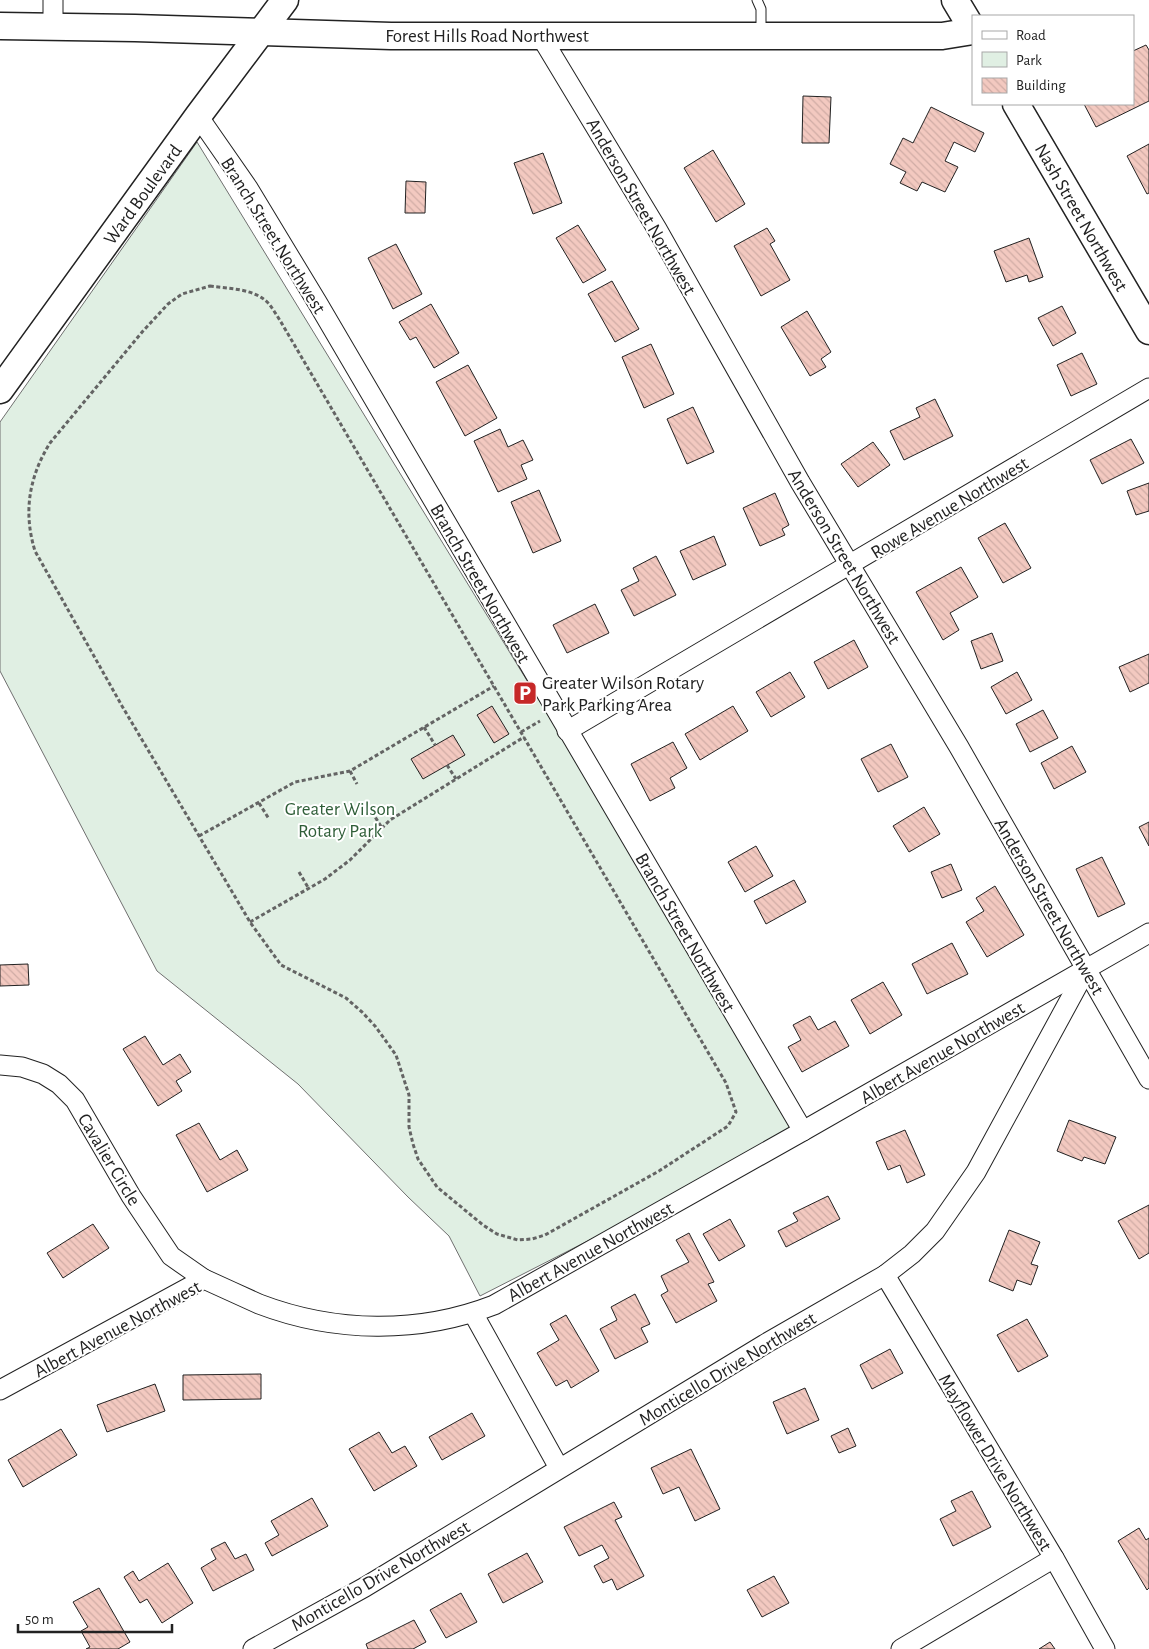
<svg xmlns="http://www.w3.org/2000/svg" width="1149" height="1649" font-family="'Alegreya Sans',sans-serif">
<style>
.park{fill:#e0efe3;stroke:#6f6f6f}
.building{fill:url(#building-back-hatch);stroke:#222}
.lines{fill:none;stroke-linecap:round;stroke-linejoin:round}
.lane-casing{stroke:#222;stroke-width:11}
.street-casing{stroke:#222;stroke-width:21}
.secondary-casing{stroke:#222;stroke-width:29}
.path{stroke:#646464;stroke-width:3;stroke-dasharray:4 2.5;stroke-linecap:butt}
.lane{stroke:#fff;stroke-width:9}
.street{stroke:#fff;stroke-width:19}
.secondary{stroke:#fff;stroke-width:26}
.labels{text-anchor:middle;stroke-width:4;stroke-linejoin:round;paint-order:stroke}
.street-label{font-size:19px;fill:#222;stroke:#fff}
.poi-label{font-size:19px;fill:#222;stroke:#fff;text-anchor:start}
.park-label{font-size:19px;fill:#2f5e38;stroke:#fff}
</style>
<defs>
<pattern id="building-back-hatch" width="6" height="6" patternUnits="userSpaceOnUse" patternTransform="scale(1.25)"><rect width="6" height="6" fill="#f3c9c0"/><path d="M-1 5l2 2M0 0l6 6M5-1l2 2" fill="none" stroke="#d0aca5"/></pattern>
</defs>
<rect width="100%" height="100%" fill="#fff"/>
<path class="park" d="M197 142 803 1131 480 1296 449 1236 408 1197 298 1084 157 971 0 671V422Z"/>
<g class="building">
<path d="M1146 45 1149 50V101L1096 127 1084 104H1133V51Z"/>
<path d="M803 96 831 97 829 143H802Z"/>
<path d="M931 107 984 133 975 152 954 142 945 161 958 167 945 192 922 182 917 191 900 183 906 172 890 164 903 138 913 143Z"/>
<path d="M1149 144V193L1147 194 1127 156Z"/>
<path d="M713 150 745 204 716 222 684 168Z"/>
<path d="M543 153 562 203 533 214 514 163Z"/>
<path d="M406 181 426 182 425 213H405Z"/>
<path d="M578 225 606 270 583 283 556 238Z"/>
<path d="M767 228 775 241 770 244 790 280 761 296 734 246Z"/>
<path d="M1029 238 1043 277 1029 282 1027 275 1006 282 994 251Z"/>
<path d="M396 244 422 294 393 309 368 258Z"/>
<path d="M612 281 639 329 615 342 588 294Z"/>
<path d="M431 304 459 353 434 368 416 337 410 340 399 322Z"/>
<path d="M1062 306 1076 333 1053 346 1038 318Z"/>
<path d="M807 311 831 352 821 359 826 367 810 376 781 327Z"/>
<path d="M651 344 674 394 644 408 622 357Z"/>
<path d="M1082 353 1097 384 1071 396 1057 365Z"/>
<path d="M468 365 497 418 465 436 436 382Z"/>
<path d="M935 399 953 436 904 460 890 431 920 417 916 408Z"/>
<path d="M693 407 714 452 687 464 667 419Z"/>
<path d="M500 429 508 447 523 440 533 460 521 465 527 479 498 492 474 441Z"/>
<path d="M1131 439 1144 463 1102 484 1090 460Z"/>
<path d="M873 442 890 465 858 487 841 464Z"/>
<path d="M1149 483V511L1136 515 1127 491Z"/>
<path d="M539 490 561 541 533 553 511 502Z"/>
<path d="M775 493 789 525 782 529 785 535 760 546 743 508Z"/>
<path d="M1005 523 1031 568 1003 583 978 538Z"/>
<path d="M714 536 726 565 693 580 680 551Z"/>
<path d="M656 556 676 595 634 616 621 590 639 581 633 568Z"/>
<path d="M961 567 978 597 950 613 959 630 943 640 916 592Z"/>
<path d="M595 604 609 633 567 653 553 625Z"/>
<path d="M992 633 1003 661 981 669 971 641Z"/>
<path d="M854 640 868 667 828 689 814 662Z"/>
<path d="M1149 654V683L1130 692 1119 667Z"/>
<path d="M790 672 805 697 771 717 756 692Z"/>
<path d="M1017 672 1032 700 1006 714 991 687Z"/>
<path d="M492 706 509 734 494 743 477 715Z"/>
<path d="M733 706 748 731 700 760 685 734Z"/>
<path d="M1043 710 1058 738 1030 752 1016 724Z"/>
<path d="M453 735 465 755 423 779 411 759Z"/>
<path d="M673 742 687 768 670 778 675 788 650 801 631 764Z"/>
<path d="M891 744 908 777 878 792 861 759Z"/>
<path d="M1072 746 1086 772 1054 789 1041 763Z"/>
<path d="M924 807 940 834 909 852 893 826Z"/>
<path d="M1149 822V846L1139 827Z"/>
<path d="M756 846 773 876 745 892 728 862Z"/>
<path d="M1102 857 1125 904 1098 917 1076 869Z"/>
<path d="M951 864 962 890 942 898 931 872Z"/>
<path d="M794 880 806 902 766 924 754 901Z"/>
<path d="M995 886 1024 935 987 957 966 922 984 911 976 898Z"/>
<path d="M952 943 968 974 927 994 912 964Z"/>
<path d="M28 964 29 985 0 986V965Z"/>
<path d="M883 982 902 1015 870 1034 851 1000Z"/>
<path d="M810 1016 818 1030 835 1021 849 1046 802 1072 788 1047 801 1040 793 1025Z"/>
<path d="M145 1036 163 1065 180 1054 191 1072 176 1081 182 1091 158 1106 123 1049Z"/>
<path d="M1069 1120 1116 1137 1105 1164 1084 1157 1082 1161 1057 1151Z"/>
<path d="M199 1123 220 1160 237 1150 248 1170 207 1192 176 1135Z"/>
<path d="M905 1130 925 1175 907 1183 900 1165 888 1170 876 1142Z"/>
<path d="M828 1196 840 1219 786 1247 778 1231 798 1221 793 1213Z"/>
<path d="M1149 1205V1253L1139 1259 1118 1221Z"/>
<path d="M730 1219 745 1246 719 1261 703 1234Z"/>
<path d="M93 1224 109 1248 63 1278 47 1253Z"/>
<path d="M1009 1230 1040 1242 1031 1264 1038 1266 1031 1285 1017 1280 1013 1291 989 1281Z"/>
<path d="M689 1233 714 1282 708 1284 717 1301 676 1323 661 1295 668 1291 661 1276 689 1262 676 1240Z"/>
<path d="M635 1294 650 1324 641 1328 648 1342 615 1359 600 1329 617 1320 611 1307Z"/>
<path d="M566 1315 599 1371 571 1388 567 1380 556 1386 537 1353 559 1340 550 1324Z"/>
<path d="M1027 1319 1048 1356 1018 1372 997 1335Z"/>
<path d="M890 1349 903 1373 872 1389 860 1365Z"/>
<path d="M261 1374V1399L183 1400V1375Z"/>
<path d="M155 1384 165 1411 107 1432 97 1405Z"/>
<path d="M805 1388 819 1420 787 1434 773 1402Z"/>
<path d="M472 1413 485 1436 442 1460 429 1437Z"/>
<path d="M848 1428 856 1446 839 1453 831 1436Z"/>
<path d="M61 1429 77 1455 23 1487 8 1460Z"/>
<path d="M379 1432 392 1453 405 1446 417 1466 374 1491 349 1449Z"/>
<path d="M691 1449 720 1509 695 1521 679 1487 663 1494 651 1468Z"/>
<path d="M972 1491 991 1527 953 1546 940 1519 956 1511 951 1501Z"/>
<path d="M312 1498 328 1526 272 1556 265 1543 279 1535 271 1521Z"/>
<path d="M614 1502 622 1517 615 1520 644 1576 617 1590 612 1579 603 1583 594 1566 609 1558 602 1545 579 1556 564 1527Z"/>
<path d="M1139 1528 1146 1540 1149 1538V1588L1147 1590 1118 1541Z"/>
<path d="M225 1542 235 1559 246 1554 254 1570 213 1591 201 1568 216 1559 211 1549Z"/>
<path d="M527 1553 543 1582 503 1603 488 1574Z"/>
<path d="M168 1563 193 1603 162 1623 147 1599 140 1603 124 1577 133 1571 139 1581Z"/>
<path d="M774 1576 789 1603 762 1617 747 1590Z"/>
<path d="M99 1588 130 1642 118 1649H86L90 1647 81 1631 88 1627 73 1602Z"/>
<path d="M461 1593 477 1622 446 1638 430 1610Z"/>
<path d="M414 1620 426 1642 413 1649H368L366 1644Z"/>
<path d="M1050 1642 1055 1649H1039Z"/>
</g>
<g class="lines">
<g class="lane-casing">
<path id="lane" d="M757 0 761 9V34"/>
</g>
<g class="street-casing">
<g id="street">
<path d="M53 27V0"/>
<path d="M540 35 657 229 800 482 959 747 1149 1079"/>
<path d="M198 116 248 188 317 302 803 1131"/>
<path d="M567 731 1149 388"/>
<path d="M0 1065 22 1067 43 1074 59 1084 75 1100 131 1196 171 1256 204 1279"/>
<path d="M885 1275 1054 1558 1105 1649"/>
<path d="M473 1313 559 1468"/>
<path d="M0 1390 204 1279C222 1287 241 1296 259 1304 335 1333 419 1334 494 1305L803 1131 1149 933"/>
<path d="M253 1649 365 1587 765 1344 885 1275 912 1254 935 1231 976 1172 1086 970"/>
<path d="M901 1649 1054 1558"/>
</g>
</g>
<g class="secondary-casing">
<g id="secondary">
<path d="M955 0 973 30"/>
<path d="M0 26 135 28 391 36H942L973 31"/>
<path d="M1016 104 1149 331"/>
<path d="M0 390 198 116 285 0"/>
</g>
</g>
<g class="path">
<path d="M210 286C229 289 255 288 269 304 276 313 282 324 288 334L726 1083 736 1112 728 1126 659 1171 545 1235 532 1239 518 1240 497 1234 483 1225 437 1187 418 1159 413 1144 409 1127V1095L396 1055 375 1026 362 1012 346 998 281 965 250 922 122 706 35 551C23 512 29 477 50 443L143 331 168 304 182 294Z"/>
<path d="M424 727 435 745"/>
<path d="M521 732 540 721"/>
<path d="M447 765 456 779"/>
<path d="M350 771 357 784"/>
<path d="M259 803 269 819"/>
<path d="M372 812 382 828"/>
<path d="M199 836 295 782 350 771 494 686"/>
<path d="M299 872 309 889"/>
<path d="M250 922 325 879 350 860 390 820 524 737"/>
</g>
<use href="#lane" class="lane"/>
<use href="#street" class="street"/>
<use href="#secondary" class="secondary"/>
</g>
<defs>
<g id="parking-square" transform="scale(1.25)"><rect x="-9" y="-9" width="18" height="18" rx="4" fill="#c62828" stroke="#fff"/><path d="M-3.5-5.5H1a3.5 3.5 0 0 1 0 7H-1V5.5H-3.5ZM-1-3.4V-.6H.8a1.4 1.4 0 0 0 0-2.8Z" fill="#fff"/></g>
</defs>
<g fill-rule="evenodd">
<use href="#parking-square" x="525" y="693"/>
</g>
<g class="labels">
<g class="street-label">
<text x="487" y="42">Forest Hills Road Northwest</text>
<text transform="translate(142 194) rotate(-54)" y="7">Ward Boulevard</text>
<text transform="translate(642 206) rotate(60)" y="7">Anderson Street Northwest</text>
<text transform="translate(1082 217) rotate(60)" y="7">Nash Street Northwest</text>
<text transform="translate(274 235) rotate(58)" y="7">Branch Street Northwest</text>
<text transform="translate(949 507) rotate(-31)" y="7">Rowe Avenue Northwest</text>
<text transform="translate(845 556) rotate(59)" y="7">Anderson Street Northwest</text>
<text transform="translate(481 583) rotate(60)" y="7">Branch Street Northwest</text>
<text transform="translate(1050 906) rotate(60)" y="7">Anderson Street Northwest</text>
<text transform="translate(686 932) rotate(60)" y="7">Branch Street Northwest</text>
<text transform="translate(942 1052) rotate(-30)" y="7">Albert Avenue Northwest</text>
<text transform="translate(110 1159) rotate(59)" y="7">Cavalier Circle</text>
<text transform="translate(590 1251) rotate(-29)" y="7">Albert Avenue Northwest</text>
<text transform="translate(117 1328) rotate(-28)" y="7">Albert Avenue Northwest</text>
<text transform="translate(727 1368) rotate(-31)" y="7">Monticello Drive Northwest</text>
<text transform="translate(996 1462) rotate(59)" y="7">Mayflower Drive Northwest</text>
<text transform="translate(380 1575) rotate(-30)" y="7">Monticello Drive Northwest</text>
</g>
<g class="poi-label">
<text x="542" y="689">Greater Wilson Rotary<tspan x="542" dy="22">Park Parking Area</tspan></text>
</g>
<g class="park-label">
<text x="340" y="815">Greater Wilson<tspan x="340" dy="22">Rotary Park</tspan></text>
</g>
</g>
<rect x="972" y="15" width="162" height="90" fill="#ffffff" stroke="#a7a7a7"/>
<rect x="982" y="31" width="25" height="8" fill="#ffffff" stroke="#a7a7a7"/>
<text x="1016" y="40" font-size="15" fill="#222222">Road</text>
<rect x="982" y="52" width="25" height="15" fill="#e0efe3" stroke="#a7a7a7"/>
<text x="1016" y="65" font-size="15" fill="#222222">Park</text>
<rect x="982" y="78" width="25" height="15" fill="url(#building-back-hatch)" stroke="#a7a7a7"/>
<text x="1016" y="90" font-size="15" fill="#222222">Building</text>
<path d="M18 1624v8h154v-8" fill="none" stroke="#222222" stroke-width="2.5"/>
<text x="25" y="1624" font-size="15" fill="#222222" stroke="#ffffff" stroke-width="4" paint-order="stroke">50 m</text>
</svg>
